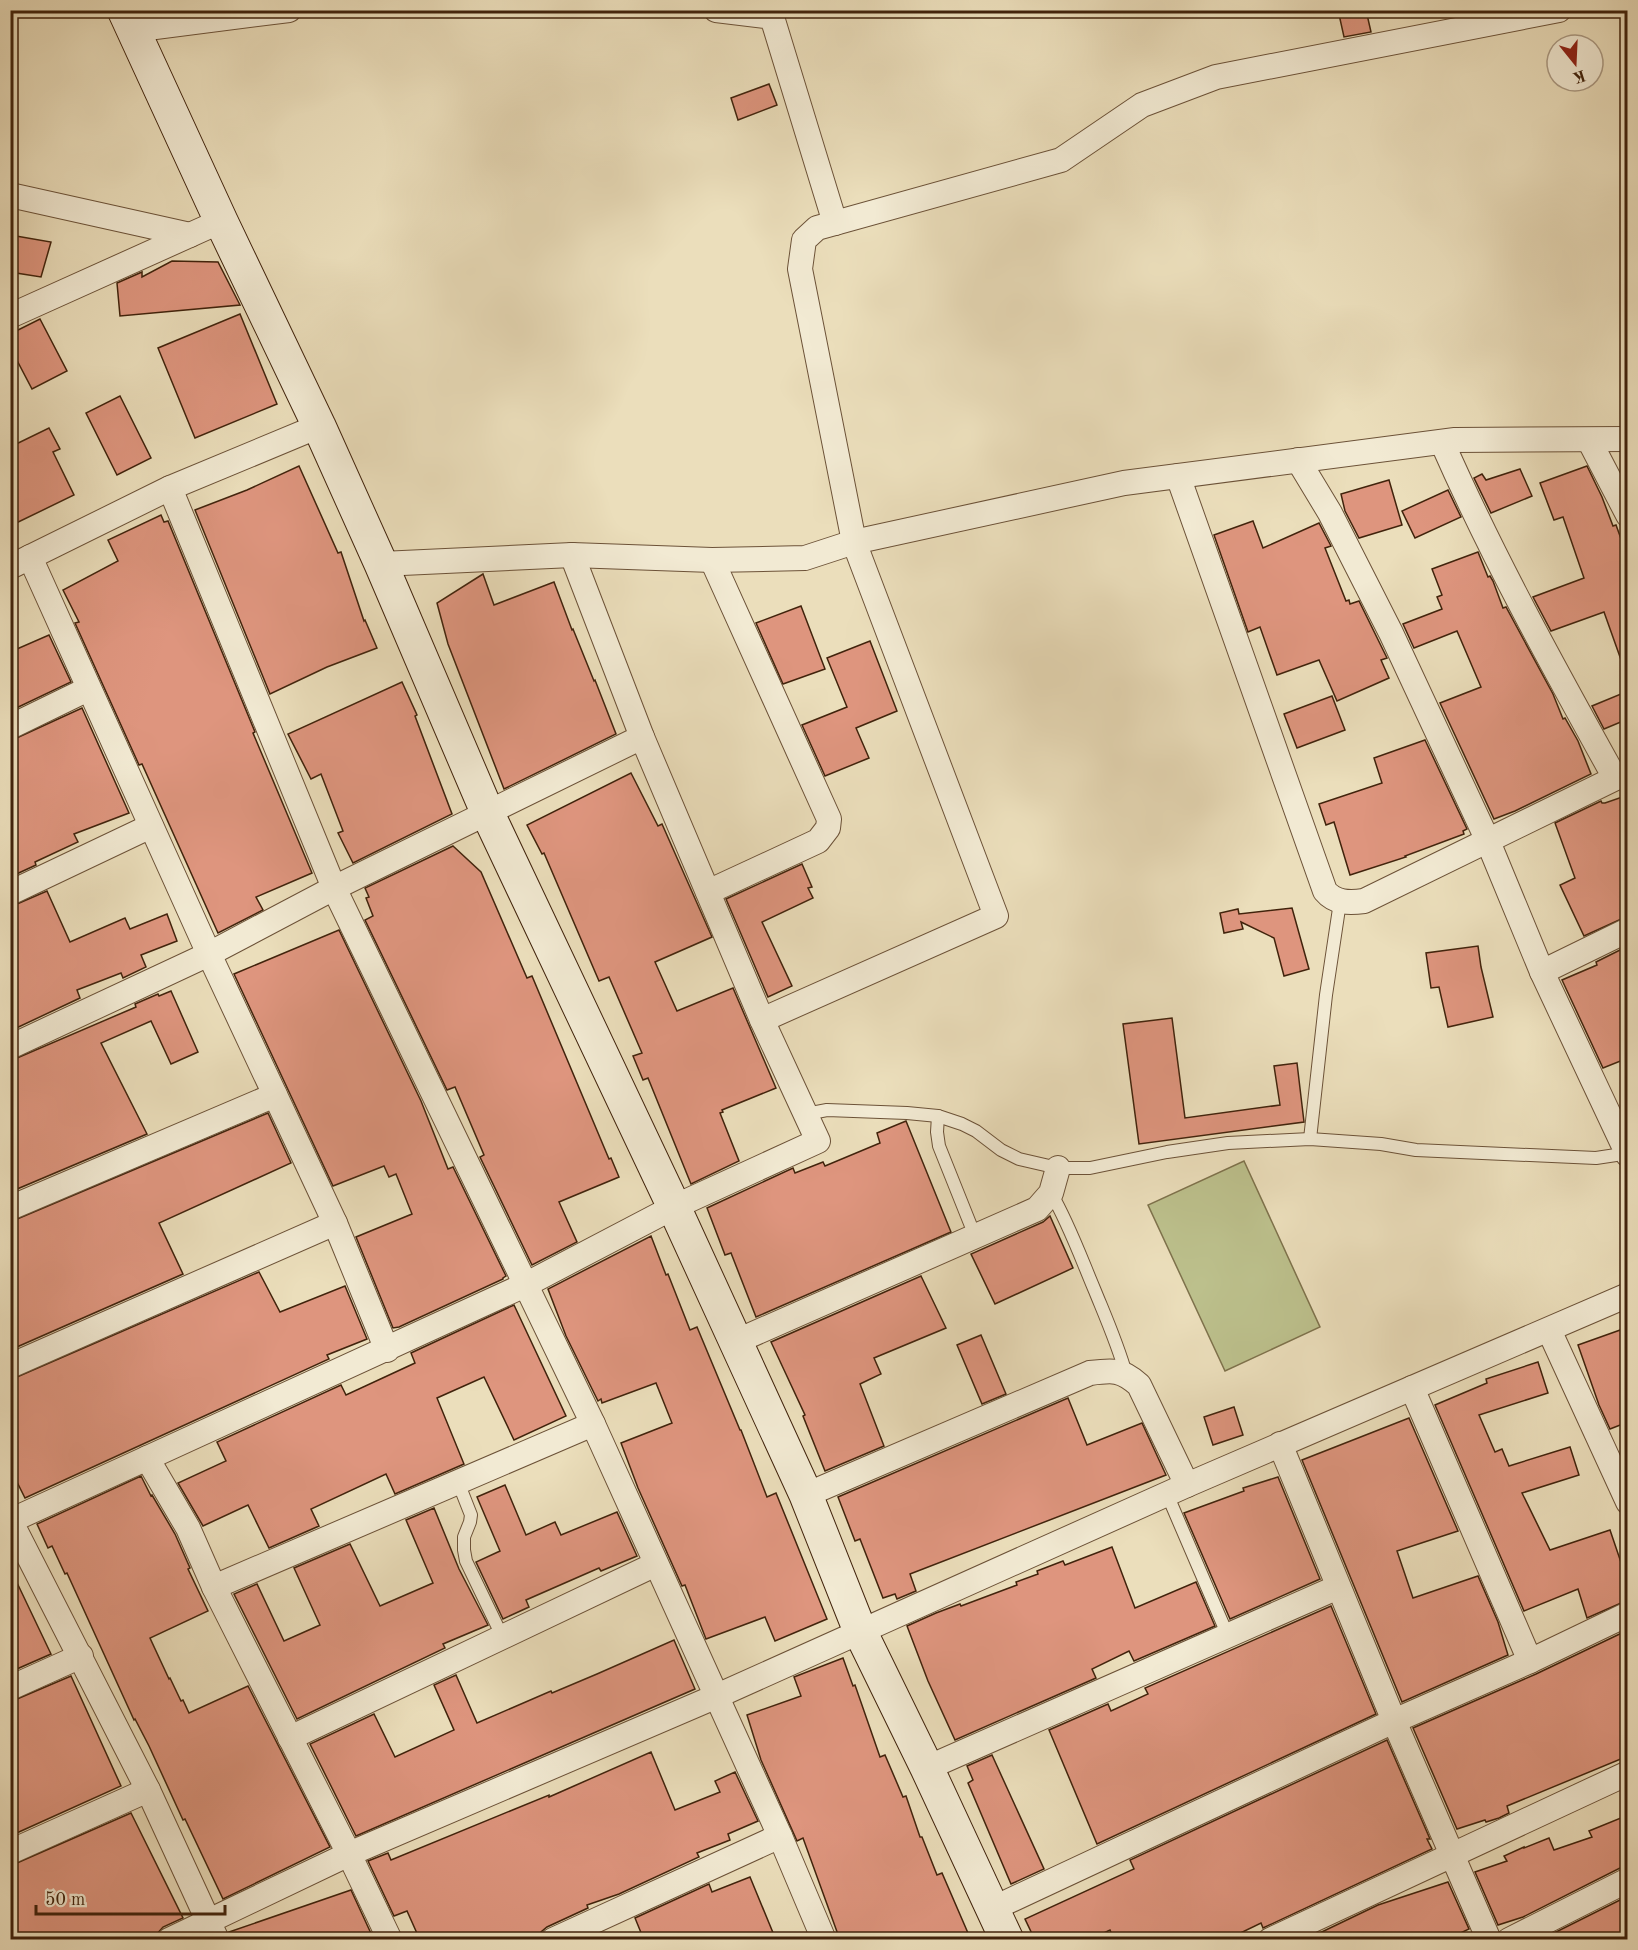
<svg xmlns="http://www.w3.org/2000/svg" width="1638" height="1950" font-family="'Old Standard TT',serif">
<style>
.green{fill:#bcc08c;stroke:#7e724c;stroke-width:1.5}
.building{fill:#de957e;stroke:#41230c;stroke-width:1.5}
.lines{fill:none;stroke-linecap:round;stroke-linejoin:round}
.lane-casing{stroke:#6c5238;stroke-width:14}
.street-casing{stroke:#6c5238;stroke-width:26}
.secondary-casing{stroke:#41230c;stroke-width:35}
.lane{stroke:#f2ead3;stroke-width:12}
.street{stroke:#f2ead3;stroke-width:24}
.secondary{stroke:#f2ead3;stroke-width:33}
</style>
<rect width="100%" height="100%" fill="#ebdebb"/>
<filter id="stains"><feTurbulence type="fractalNoise" baseFrequency=".00333" numOctaves="4"/><feColorMatrix values="0 0 0 0 .2 0 0 0 0 .09 0 0 0 0 .02 0 0 0 .5 -.17"/></filter>
<radialGradient id="worn" r=".72"><stop offset=".6" stop-color="#630" stop-opacity="0"/><stop offset="1" stop-color="#630" stop-opacity=".3"/></radialGradient>
<path class="green" d="M1244 1161 1320 1327 1225 1371 1148 1205Z"/>
<g class="building">
<path d="M1338 10H1366L1371 32 1344 37Z"/>
<path d="M769 84 777 105 738 120 731 98Z"/>
<path d="M16 236 51 242 41 277 10 272V249Z"/>
<path d="M172 261 218 262 240 305 120 316 117 283 142 272V277Z"/>
<path d="M240 314 277 404 195 438 158 348Z"/>
<path d="M40 319 67 371 32 389 10 347V334Z"/>
<path d="M120 396 151 458 117 475 86 413Z"/>
<path d="M49 428 60 449 53 452 74 495 10 526V447Z"/>
<path d="M299 466 338 553 341 552 364 621 365 620 377 648 327 667 270 694 195 510 247 490Z"/>
<path d="M1587 466 1602 497 1613 526 1616 525 1628 558V671H1625L1604 612 1551 631 1533 597 1584 578 1563 517 1554 520 1540 483Z"/>
<path d="M1520 469 1532 496 1491 513 1474 478 1482 474 1486 480Z"/>
<path d="M1389 480 1402 525 1359 538 1345 511 1341 494Z"/>
<path d="M1448 490 1461 517 1415 538 1402 511Z"/>
<path d="M161 515 164 522 168 521 255 732 253 733 312 873 256 897 263 910 218 933 142 764 139 765 75 623 79 622 63 590 118 561 108 540Z"/>
<path d="M1253 521 1263 548 1319 523 1331 546 1325 548 1346 601 1349 600 1350 604 1359 601 1387 658 1381 660 1389 678 1337 701 1319 660 1277 675 1260 627 1248 632 1214 535Z"/>
<path d="M1478 552 1488 577 1490 576 1493 581 1503 608 1506 607 1553 694 1563 719 1565 718 1578 741 1591 774 1515 811 1494 819 1440 703 1481 687 1457 631 1414 648 1403 624 1442 609 1437 597 1442 595 1432 569Z"/>
<path d="M483 574 494 605 554 582 572 630 573 629 594 681 595 680 616 734 504 789 448 644 437 603Z"/>
<path d="M801 606 825 669 783 684 756 623Z"/>
<path d="M49 635 71 682 10 711V652Z"/>
<path d="M870 641 897 711 856 728 869 758 825 776 802 725 847 707 827 658Z"/>
<path d="M402 682 417 715 415 716 452 814 353 863 338 833 343 831 321 774 311 779 288 734Z"/>
<path d="M1628 691V719L1604 729 1592 706Z"/>
<path d="M1332 696 1345 730 1297 748 1284 714Z"/>
<path d="M82 708 129 813 74 834 78 842 35 862 36 865 10 877V741Z"/>
<path d="M1425 740 1467 829 1463 831 1464 834 1405 856 1406 857 1350 875 1334 822 1326 825 1319 804 1382 783 1374 758Z"/>
<path d="M631 773 658 826 662 824 712 937 655 962 677 1011 733 988 776 1088 722 1110 723 1112 720 1113 739 1161 691 1184 648 1078 643 1080 633 1056 642 1053 609 977 599 981 544 853 542 854 527 825Z"/>
<path d="M1628 795V916L1584 936 1560 885 1575 878 1555 823 1601 801 1602 803H1605Z"/>
<path d="M453 846 481 872 527 978 532 976 609 1159 611 1158 619 1177 559 1202 577 1242 532 1265 480 1157 484 1155 455 1087 447 1090 365 920 373 916 366 898 369 897 365 888Z"/>
<path d="M802 864 812 887 808 888 813 898 762 922 792 986 768 997 726 899Z"/>
<path d="M47 891 70 942 125 918 130 929 167 914 177 941 141 955 146 967 123 978 121 973 77 990 80 998 10 1031V907Z"/>
<path d="M1292 908 1309 969 1284 976 1274 938 1241 922 1243 929 1224 933 1220 913 1238 909 1239 914Z"/>
<path d="M339 930 421 1101 448 1169 453 1167 506 1276 503 1278V1279L399 1327 393 1328 356 1237 412 1214 396 1174 389 1177 384 1166 333 1186 234 974Z"/>
<path d="M1478 946 1481 967 1493 1017 1448 1027 1439 987 1431 988 1426 953Z"/>
<path d="M1628 946V1058L1603 1068 1562 980 1597 965 1596 962Z"/>
<path d="M171 991 198 1052 171 1064 151 1021 101 1043 147 1134 10 1192V1061L136 1007 135 1004 158 994 159 996Z"/>
<path d="M1172 1018 1185 1118 1280 1105 1274 1066 1297 1063 1304 1122 1139 1144 1123 1024Z"/>
<path d="M268 1113 291 1163 159 1223 183 1274 10 1350V1222Z"/>
<path d="M906 1121 951 1232 756 1317 731 1253 725 1255 707 1208 793 1168 795 1173 823 1162 825 1166 880 1143 877 1133Z"/>
<path d="M1050 1216 1073 1268 995 1304 971 1254 1043 1222Z"/>
<path d="M651 1236 666 1275 668 1274 690 1330 697 1327 740 1430H741L767 1497 776 1493 827 1619 775 1641 765 1617 706 1639 685 1585 682 1586 638 1488 621 1443 672 1423 656 1383 602 1403 601 1399 598 1401 566 1336 548 1289Z"/>
<path d="M259 1272 280 1312 345 1286 367 1339 327 1355 329 1359 25 1498 10 1468V1380Z"/>
<path d="M921 1276 946 1328 874 1358 881 1374 860 1384 884 1446 825 1471 803 1416 805 1415 771 1342Z"/>
<path d="M514 1305 566 1416 514 1440 484 1377 437 1398 464 1464 395 1494 386 1474 311 1509 319 1526 269 1548 248 1505 203 1526 178 1483 226 1461 217 1442 341 1385 346 1395 415 1363 411 1353Z"/>
<path d="M1623 1329 1628 1341V1422L1610 1429 1599 1405 1578 1345Z"/>
<path d="M981 1335 1006 1394 982 1404 957 1345Z"/>
<path d="M1538 1362 1548 1393 1479 1415 1495 1452 1502 1449 1509 1466 1570 1447 1579 1475 1522 1493 1550 1550 1610 1530 1628 1583V1600L1587 1618 1578 1589 1524 1611 1435 1405 1487 1383 1486 1379Z"/>
<path d="M1068 1398 1087 1445 1142 1423 1166 1475 910 1574 916 1591 897 1599 895 1594 883 1598 860 1539 855 1541 838 1497Z"/>
<path d="M1234 1407 1243 1435 1213 1445 1204 1417Z"/>
<path d="M1409 1418 1458 1531 1397 1551 1413 1598 1478 1576 1498 1622 1508 1655 1402 1702 1302 1460Z"/>
<path d="M141 1476 151 1496 152 1495 175 1534 190 1568 188 1569 208 1611 150 1638 169 1679 170 1678 181 1701 183 1700 189 1713 248 1686 330 1847 223 1899 185 1819 183 1820 149 1746 135 1719 134 1720 67 1573 65 1574 52 1546 48 1548 37 1524Z"/>
<path d="M1278 1477 1320 1579 1230 1619 1184 1513 1244 1491 1243 1488Z"/>
<path d="M505 1485 526 1535 555 1522 561 1535 617 1512 637 1556 601 1571 599 1568 526 1600 529 1607 503 1619 476 1562 500 1551 477 1497Z"/>
<path d="M434 1508 459 1569 488 1625 443 1644 445 1648 297 1719 234 1594 257 1584 284 1641 320 1625 294 1568 350 1544 380 1606 433 1583 406 1520Z"/>
<path d="M1112 1547 1135 1608 1196 1582 1215 1626 1134 1661 1129 1651 1092 1669 1096 1678 955 1740 928 1681 907 1626 936 1613 960 1604 961 1606 1017 1585 1016 1582 1038 1574 1037 1571 1063 1561 1065 1565Z"/>
<path d="M10 1568 51 1654 10 1672Z"/>
<path d="M1331 1606 1376 1714 1097 1844 1049 1730 1108 1704 1111 1711 1148 1694 1145 1688Z"/>
<path d="M1628 1630V1756L1507 1806 1509 1813 1499 1818 1486 1822 1485 1820 1457 1829 1413 1728 1536 1674Z"/>
<path d="M674 1640 695 1689 356 1836 310 1744 374 1714 395 1757 454 1730 434 1685 456 1675 477 1723 551 1691 552 1693 597 1674Z"/>
<path d="M843 1658 853 1686 855 1685 880 1757 885 1755 903 1797 906 1796 920 1837H922L937 1875 942 1873 971 1940H840L803 1838 797 1841 761 1760 747 1715 801 1696 794 1677Z"/>
<path d="M71 1676 121 1786 10 1836V1702Z"/>
<path d="M1387 1740 1430 1839H1427L1432 1849 1263 1928 1261 1923 1226 1940H1114L1110 1930 1089 1940H1035L1025 1919 1134 1869 1130 1860Z"/>
<path d="M651 1752 675 1810 720 1792 715 1781 735 1772 758 1821 728 1834 730 1840 697 1853 699 1857 619 1894 587 1905 588 1908 547 1927 541 1932 539 1940H420L407 1911 394 1916 368 1861 388 1853 391 1860 549 1795V1797L574 1786Z"/>
<path d="M992 1755 1044 1869 1011 1884 968 1783 973 1780 967 1766Z"/>
<path d="M131 1813 183 1918 163 1927 156 1935 147 1940H10V1866Z"/>
<path d="M1628 1815V1866L1622 1867 1523 1917 1498 1925 1475 1872 1507 1861 1504 1856 1524 1847V1848L1549 1838 1554 1850 1592 1837 1589 1831Z"/>
<path d="M750 1877 776 1940H644L635 1918 709 1884 712 1892Z"/>
<path d="M1448 1882 1469 1929 1446 1940H1305L1378 1905Z"/>
<path d="M351 1890 374 1940H231L229 1932Z"/>
<path d="M1628 1896V1940H1544V1938Z"/>
</g>
<g class="lines">
<g class="lane-casing">
<g id="lane">
<path d="M806 1114 827 1110 907 1113 938 1116 962 1124 976 1131 1001 1150 1019 1159 1058 1168H1090L1167 1152 1228 1143 1310 1139 1381 1144 1416 1150 1596 1158 1616 1155 1625 1151"/>
<path d="M938 1116 937 1132 939 1146 975 1236"/>
<path d="M1310 1139 1326 995 1340 902"/>
<path d="M1051 1193C1069 1224 1081 1258 1095 1291 1106 1318 1118 1345 1126 1374"/>
<path d="M458 1482 471 1515 470 1522 464 1537V1550L466 1561 503 1638"/>
<path d="M1167 1494 1228 1636"/>
</g>
</g>
<g class="street-casing">
<g id="street">
<path d="M716 10 772 17 835 223"/>
<path d="M132 30 289 10"/>
<path d="M10 195 190 235"/>
<path d="M10 316 221 221"/>
<path d="M1589 440 1628 515"/>
<path d="M1442 442C1493 558 1554 668 1615 778"/>
<path d="M1298 460 1330 513 1391 633 1487 839 1542 972 1628 1155"/>
<path d="M1178 476 1325 891C1335 903 1349 903 1364 901L1628 772"/>
<path d="M170 488 334 888 593 1424 780 1836 824 1940"/>
<path d="M30 557 209 954 335 1223 387 1350"/>
<path d="M381 564 572 555 712 560 805 558 854 542 1124 483 1455 440 1628 439"/>
<path d="M10 567 170 488 319 426"/>
<path d="M10 727 88 689"/>
<path d="M708 892 818 841 828 828 829 819 712 560"/>
<path d="M10 893 151 826"/>
<path d="M1542 972 1628 930"/>
<path d="M762 1020 996 916 854 542 800 269 804 240 817 228 1061 160 1142 105 1216 77 1559 10"/>
<path d="M10 1047 209 954 334 888 642 737"/>
<path d="M10 1208 275 1095"/>
<path d="M1549 1330 1628 1502"/>
<path d="M735 1342 1037 1209 1051 1193 1058 1168"/>
<path d="M10 1366 335 1223"/>
<path d="M1412 1388 1530 1661"/>
<path d="M1280 1444 1394 1721 1489 1940"/>
<path d="M147 1458 188 1528 214 1587 349 1854 390 1940"/>
<path d="M806 1495 1090 1373C1113 1370 1121 1369 1139 1385L1187 1485"/>
<path d="M10 1520 148 1790 217 1940"/>
<path d="M10 1521 525 1285 674 1207 818 1141 762 1020 642 737 572 555"/>
<path d="M214 1587 593 1424"/>
<path d="M10 1688 81 1656"/>
<path d="M290 1738 656 1564"/>
<path d="M927 1768 1338 1587"/>
<path d="M10 1852 148 1790"/>
<path d="M992 1909 1394 1721 1530 1661 1628 1614"/>
<path d="M169 1940 349 1854 717 1696 1187 1485 1628 1295"/>
<path d="M553 1940 780 1836"/>
<path d="M1270 1940 1628 1773"/>
<path d="M1509 1940 1628 1880"/>
</g>
</g>
<g class="secondary-casing">
<path id="secondary" d="M124 10 221 221 319 426 381 564 488 814 674 1207 806 1495 860 1631 927 1768 1007 1940"/>
</g>
<use href="#lane" class="lane"/>
<use href="#street" class="street"/>
<use href="#secondary" class="secondary"/>
</g>
<rect width="1638" height="1950" fill="none" stroke="#ebdebb" stroke-width="36"/>
<rect x="12" y="12" width="1614" height="1926" fill="none" stroke="#41230c" stroke-width="3"/>
<rect x="18" y="18" width="1602" height="1914" fill="none" stroke="#41230c" stroke-width="1.5"/>
<g transform="translate(1575 63) rotate(162)"><circle r="28" fill="#f2ead3" stroke="#ab9a83" stroke-width="1.5"/>
<path d="M0-4.5L10 22L0 15L-10 22Z" fill="#8f2418"/>
<text y="-9" font-size="16" font-weight="bold" text-anchor="middle" fill="#41230c">K</text>
</g>
<path d="M36 1905v9h189v-9" fill="none" stroke="#41230c" stroke-width="3"/>
<text x="45" y="1905" font-size="18" fill="#41230c" stroke="#f2ead3" stroke-width="4.5" paint-order="stroke">50 m</text>
<rect width="100%" height="100%" filter="url(#stains)"/>
<rect width="100%" height="100%" fill="url(#worn)"/>
</svg>
